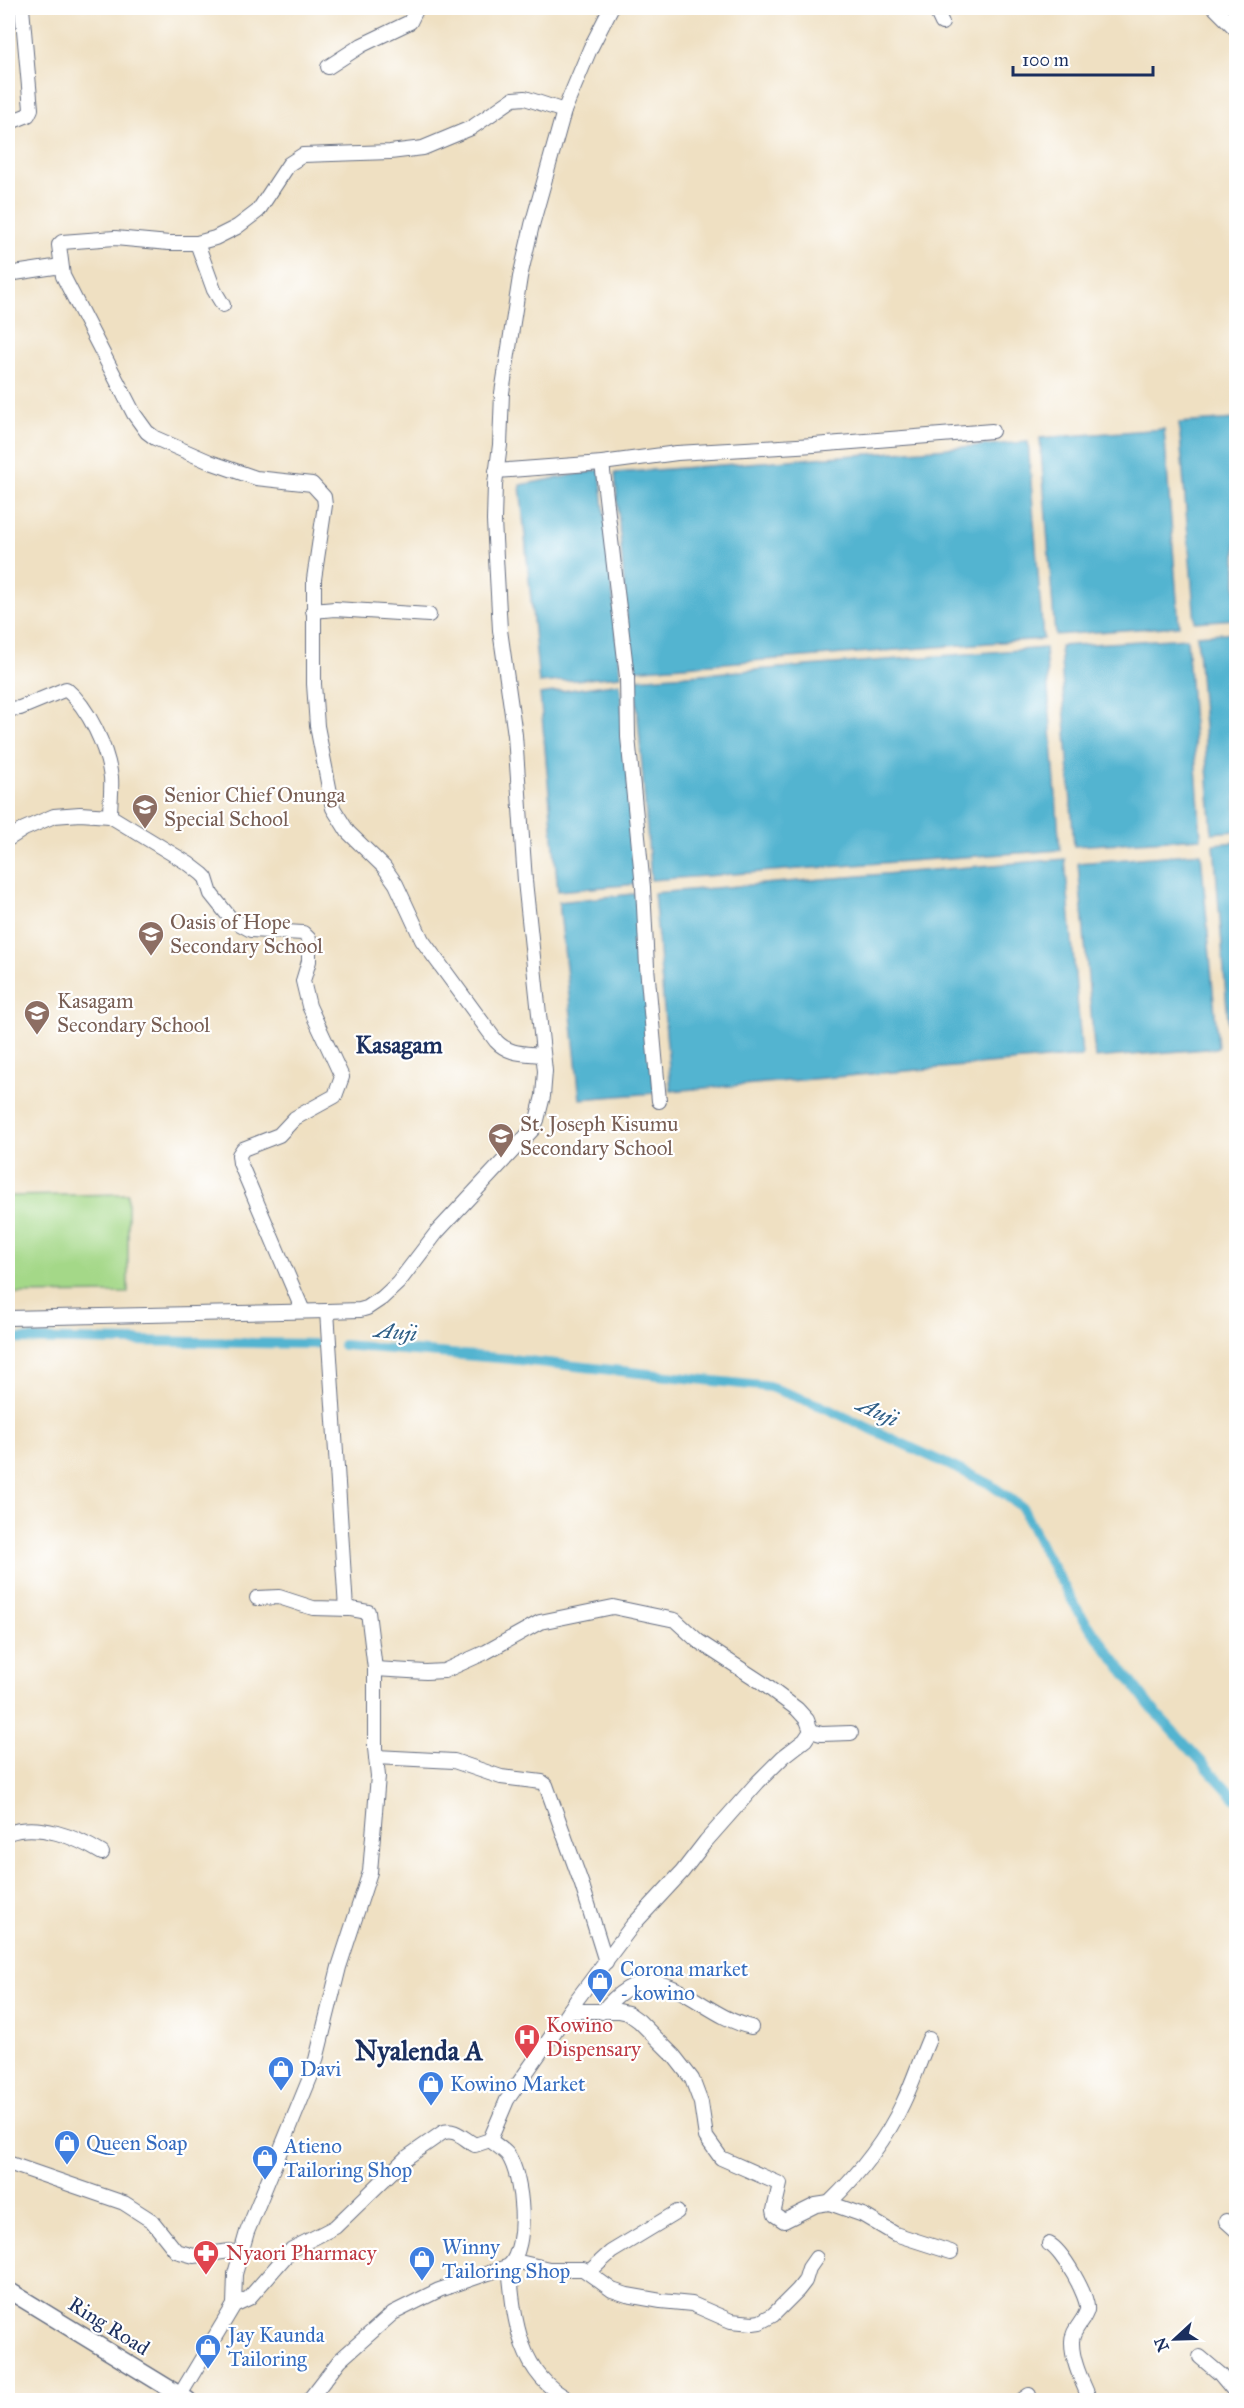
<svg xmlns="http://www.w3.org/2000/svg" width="1244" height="2408" font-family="'IM FELL Great Primer',serif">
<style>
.green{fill:#a4d888;stroke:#608473;stroke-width:1.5}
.water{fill:#52b4d0;stroke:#367297;stroke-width:1.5}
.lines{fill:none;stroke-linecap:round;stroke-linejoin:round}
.canal{stroke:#52b4d0;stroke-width:10}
.minor-casing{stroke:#656d81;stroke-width:16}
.major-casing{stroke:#656d81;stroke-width:19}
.minor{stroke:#fff;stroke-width:14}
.major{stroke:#fff;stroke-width:16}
.labels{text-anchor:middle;stroke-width:4.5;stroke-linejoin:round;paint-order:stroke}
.education-label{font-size:21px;fill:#785e54;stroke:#fff;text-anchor:start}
.shop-label{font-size:21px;fill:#366cbe;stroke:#fff;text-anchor:start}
.health-label{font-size:21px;fill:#be3a42;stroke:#fff;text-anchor:start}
.street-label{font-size:21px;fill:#1b2f5e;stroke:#fff}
.water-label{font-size:22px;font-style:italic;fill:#2e5e86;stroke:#fff}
.quarter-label{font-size:24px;font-weight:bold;fill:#1b2f5e;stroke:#fff}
.district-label{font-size:27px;font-weight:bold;fill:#1b2f5e;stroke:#fff}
</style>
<rect width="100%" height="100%" fill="#fff"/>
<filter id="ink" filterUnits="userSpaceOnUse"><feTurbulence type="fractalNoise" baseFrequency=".0167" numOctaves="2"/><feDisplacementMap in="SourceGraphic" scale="12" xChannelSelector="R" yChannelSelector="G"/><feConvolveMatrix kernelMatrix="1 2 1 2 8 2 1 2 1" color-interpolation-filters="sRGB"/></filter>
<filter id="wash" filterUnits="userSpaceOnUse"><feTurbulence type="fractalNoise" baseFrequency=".008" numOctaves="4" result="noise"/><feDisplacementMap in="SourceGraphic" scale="24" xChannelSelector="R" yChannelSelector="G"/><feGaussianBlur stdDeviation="1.35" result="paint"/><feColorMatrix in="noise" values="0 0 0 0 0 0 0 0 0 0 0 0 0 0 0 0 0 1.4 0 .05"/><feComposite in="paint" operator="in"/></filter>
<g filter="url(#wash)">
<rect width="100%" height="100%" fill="#efe0c2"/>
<path class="green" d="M128 1194V1293L8 1294V1196Z"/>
<g class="water">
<path d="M1236 419V619L1195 622 1179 423Z"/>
<path d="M1164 429 1179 626 1055 635 1040 438Z"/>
<path d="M1028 442 1043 639 631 670 615 473Z"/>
<path d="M600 470 621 676 539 683 520 485Z"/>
<path d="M1236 632V831L1212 833 1197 635Z"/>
<path d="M1187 638 1201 838 1074 846 1060 646Z"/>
<path d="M1045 648 1060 850 651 880 635 679Z"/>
<path d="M620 683 637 884 558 891 540 694Z"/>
<path d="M1236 842V1045L1230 1046 1214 844Z"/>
<path d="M1201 853 1218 1048 1095 1058 1078 863Z"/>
<path d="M1065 859 1082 1056 671 1091 654 893Z"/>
<path d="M641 893 655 1093 580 1099 559 902Z"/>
</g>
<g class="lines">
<g class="canal">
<path d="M8 1339 315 1344"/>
<path d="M343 1345 510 1359 770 1387 821 1406 988 1483 1022 1507 1043 1550 1080 1614 1149 1705 1236 1799"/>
</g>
</g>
</g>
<g filter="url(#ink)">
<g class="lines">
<g class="minor-casing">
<g id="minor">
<path d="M935 8 942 23"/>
<path d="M1215 8 1236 29"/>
<path d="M328 67 362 45 410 22 417 8"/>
<path d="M8 123 28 115 31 109 22 8"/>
<path d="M197 243 214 290 223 305"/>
<path d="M8 274 61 266"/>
<path d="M602 463 627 677 628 737 643 887 647 967 659 1101"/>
<path d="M496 471 602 463 677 453 814 445 992 431"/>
<path d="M313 611 335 609 429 615"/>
<path d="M8 709 20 708 66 689C89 708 107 748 111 777 112 790 110 803 110 816"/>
<path d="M8 839 24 829 54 816 80 814 110 816 189 864 202 874 206 878 211 894 231 919 251 930 303 933 309 939V961L303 981 309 1006 342 1077 335 1096 295 1118 279 1135 243 1149 239 1155 240 1163 303 1311"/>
<path d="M543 1055C525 1053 509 1055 496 1041L422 940 396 884 384 867 348 832 333 808 317 726 314 684V579L325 505 324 497 312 484 256 478 210 462 155 438 147 432 134 414 63 276 59 245 62 242 115 238 169 243H197L215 238 237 227 258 211 289 164 303 155 390 152 423 148 471 128 513 99 525 98 564 111"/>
<path d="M327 1311 346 1609"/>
<path d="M8 1318 327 1311 360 1310 367 1308 382 1298 398 1283 437 1232 533 1129 537 1120 543 1096 545 1071 525 881 515 735 500 630 494 521 495 484 500 445 502 393 520 277 532 225 564 111 590 49 611 8"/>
<path d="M811 1731 821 1734 851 1733"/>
<path d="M376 1757 454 1761 501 1777 542 1782 546 1785 582 1885 606 1962"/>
<path d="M8 1833C38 1822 76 1837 102 1853"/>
<path d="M569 2011H619L628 2013 639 2021 674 2056 692 2079 701 2103 706 2137 721 2158 780 2184 774 2210 775 2215 784 2221 816 2205 829 2203 863 2215 895 2234 951 2252"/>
<path d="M602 2012C656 1943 694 2014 751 2027"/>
<path d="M8 2163 124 2203 152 2221 176 2251 194 2256 230 2251 240 2253"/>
<path d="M829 2203C859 2174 885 2142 903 2103 913 2082 920 2060 929 2039"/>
<path d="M1226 2221 1236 2230"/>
<path d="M1049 2244C1062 2250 1089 2297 1087 2310 1084 2322 1071 2330 1072 2343 1072 2362 1083 2383 1090 2400"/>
<path d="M515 2261 549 2269H583L612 2290 627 2295 661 2301 692 2304 731 2321 753 2323 760 2322 773 2315 798 2290 805 2281 809 2268 816 2258"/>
<path d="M509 2266C514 2318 518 2374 570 2400"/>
<path d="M589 2272 611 2252 677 2212"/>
<path d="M234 2305 235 2274 247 2232 314 2068 339 1967 370 1872 378 1776 375 1748V1669L368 1612 351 1609 313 1608 279 1597 257 1598"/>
<path d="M1200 2357 1220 2374 1236 2393"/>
<path d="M180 2395 234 2305 249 2298 292 2249 335 2227 406 2158 442 2133C454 2127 464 2139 475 2145L490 2140 507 2100 578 1998 632 1926 682 1872 706 1841 758 1782 783 1757 805 1740 811 1731 807 1720 797 1709 761 1682 698 1641 675 1620 613 1607 540 1622 486 1652 444 1671 426 1672 375 1669"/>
<path d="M309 2400 340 2360 393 2313 439 2290 509 2266C529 2246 523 2177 508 2155 503 2149 496 2145 490 2140"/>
<path d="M1022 2400 1029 2395"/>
</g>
</g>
<g class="major-casing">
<path id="major" d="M8 2290 188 2400"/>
</g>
<use href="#minor" class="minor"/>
<use href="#major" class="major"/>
</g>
</g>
<defs>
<g id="school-pin" transform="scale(1.35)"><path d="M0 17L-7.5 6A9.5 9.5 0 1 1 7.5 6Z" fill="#8d6e63" stroke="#fff"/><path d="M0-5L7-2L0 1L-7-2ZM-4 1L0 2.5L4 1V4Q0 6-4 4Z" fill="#fff"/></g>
<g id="shop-pin" transform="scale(1.35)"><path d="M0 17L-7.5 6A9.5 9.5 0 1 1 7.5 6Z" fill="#3f7fe0" stroke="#fff"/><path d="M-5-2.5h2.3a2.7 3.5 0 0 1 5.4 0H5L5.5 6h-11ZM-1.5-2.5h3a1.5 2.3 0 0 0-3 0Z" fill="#fff"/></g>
<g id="hospital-pin" transform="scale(1.35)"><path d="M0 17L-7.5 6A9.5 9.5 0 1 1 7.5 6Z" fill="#e0444e" stroke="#fff"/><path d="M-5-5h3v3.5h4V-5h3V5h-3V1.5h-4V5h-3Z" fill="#fff"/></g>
<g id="pharmacy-pin" transform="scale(1.35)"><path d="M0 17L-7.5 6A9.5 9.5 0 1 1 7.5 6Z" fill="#e0444e" stroke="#fff"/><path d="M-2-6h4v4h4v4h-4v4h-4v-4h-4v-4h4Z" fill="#fff"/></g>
</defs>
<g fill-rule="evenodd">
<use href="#school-pin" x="145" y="807"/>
<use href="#school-pin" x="151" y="934"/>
<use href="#school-pin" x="37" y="1013"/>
<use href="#school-pin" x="501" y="1136"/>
<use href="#shop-pin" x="600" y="1981"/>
<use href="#hospital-pin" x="527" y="2037"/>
<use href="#shop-pin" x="281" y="2069"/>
<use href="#shop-pin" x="431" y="2084"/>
<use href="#shop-pin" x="67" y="2143"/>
<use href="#shop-pin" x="265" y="2158"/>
<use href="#pharmacy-pin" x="206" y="2253"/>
<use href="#shop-pin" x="422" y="2259"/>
<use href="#shop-pin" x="208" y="2347"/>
</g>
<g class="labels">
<g class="education-label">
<text x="164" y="802">Senior Chief Onunga<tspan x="164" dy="24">Special School</tspan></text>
<text x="170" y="929">Oasis of Hope<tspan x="170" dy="24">Secondary School</tspan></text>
<text x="57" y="1008">Kasagam<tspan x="57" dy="24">Secondary School</tspan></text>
<text x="520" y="1131">St. Joseph Kisumu<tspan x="520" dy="24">Secondary School</tspan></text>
</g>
<g class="shop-label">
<text x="620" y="1976">Corona market<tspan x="620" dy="24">- kowino</tspan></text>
<text x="300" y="2076">Davi</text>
<text x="450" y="2091">Kowino Market</text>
<text x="86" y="2150">Queen Soap</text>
<text x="284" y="2153">Atieno<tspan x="284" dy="24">Tailoring Shop</tspan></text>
<text x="442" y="2254">Winny<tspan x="442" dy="24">Tailoring Shop</tspan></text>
<text x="228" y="2342">Jay Kaunda<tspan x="228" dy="24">Tailoring</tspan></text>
</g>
<g class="health-label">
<text x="546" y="2032">Kowino<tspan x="546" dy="24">Dispensary</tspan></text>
<text x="226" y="2260">Nyaori Pharmacy</text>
</g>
<g class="street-label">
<text transform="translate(109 2326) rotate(32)" y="7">Ring Road</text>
</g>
<g class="water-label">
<text transform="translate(396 1331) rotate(6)" y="8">Auji</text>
<text transform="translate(878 1411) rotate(25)" y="8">Auji</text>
</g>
<g class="quarter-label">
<text x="399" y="1053">Kasagam</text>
</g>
<g class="district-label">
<text x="419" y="2060">Nyalenda A</text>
</g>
</g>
<rect width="1244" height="2408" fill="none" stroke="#fff" stroke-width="30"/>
<g transform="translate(1175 2339) rotate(248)" stroke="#ffffff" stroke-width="4.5" paint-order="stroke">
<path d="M0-4.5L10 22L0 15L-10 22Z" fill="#1b2f5e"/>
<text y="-9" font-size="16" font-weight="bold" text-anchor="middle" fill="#1b2f5e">N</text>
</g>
<path d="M1013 66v9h140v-9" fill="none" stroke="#1b2f5e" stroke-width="3"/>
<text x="1022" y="66" font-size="18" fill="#1b2f5e" stroke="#ffffff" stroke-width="4.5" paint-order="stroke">100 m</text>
</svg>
